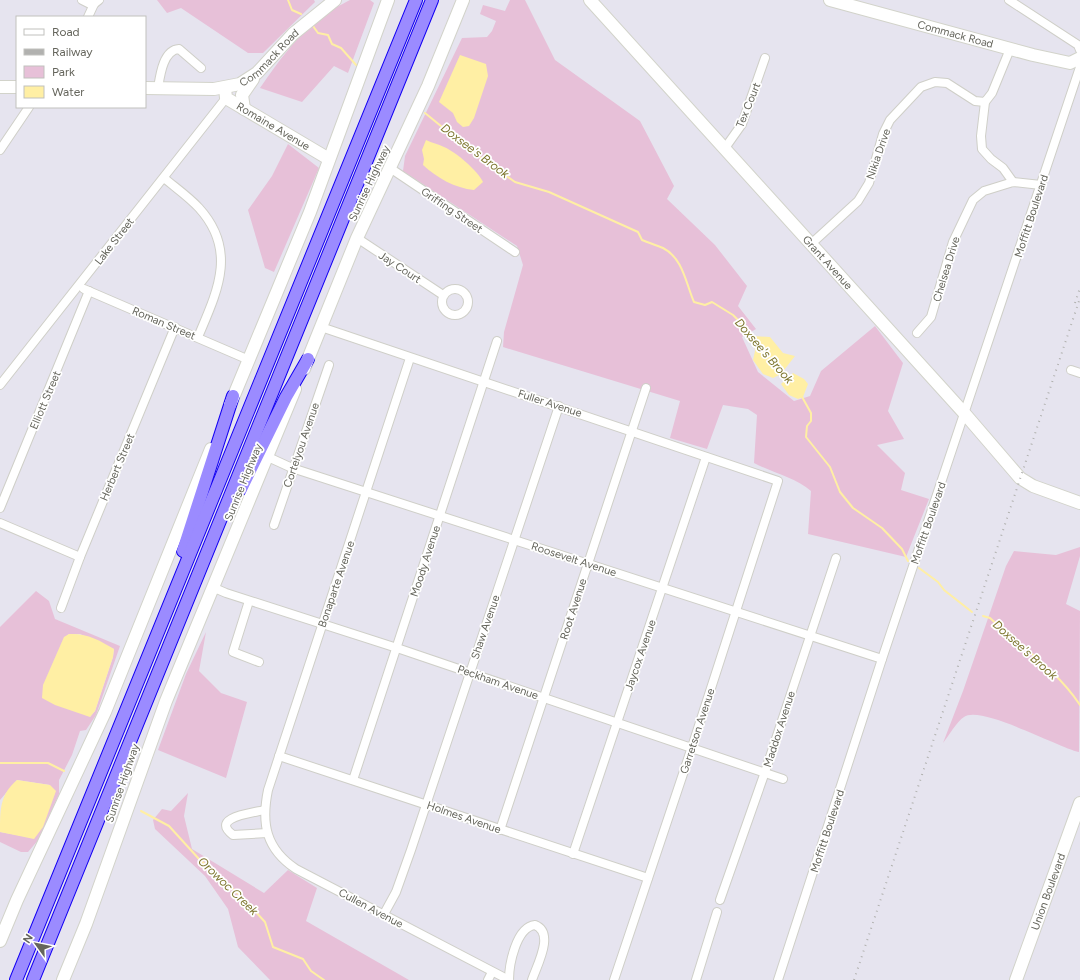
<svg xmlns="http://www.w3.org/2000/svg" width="1080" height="980" font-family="Figtree,sans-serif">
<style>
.green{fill:#e7c0d8;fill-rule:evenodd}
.water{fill:#ffefa4}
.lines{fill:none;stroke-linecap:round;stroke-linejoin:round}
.stream{stroke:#ffefa4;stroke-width:2}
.street-casing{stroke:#cfcfc8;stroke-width:10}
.secondary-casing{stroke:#d2d3ca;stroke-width:14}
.highway-casing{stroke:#1300f3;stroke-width:14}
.street{stroke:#fff;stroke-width:8}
.secondary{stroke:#fff;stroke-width:12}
.highway{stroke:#9b8bff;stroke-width:12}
.rail{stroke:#b1b1af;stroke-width:2;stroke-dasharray:1 5;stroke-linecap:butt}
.labels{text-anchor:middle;stroke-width:3.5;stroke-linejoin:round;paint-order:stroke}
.street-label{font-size:11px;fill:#65655c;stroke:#fff}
.water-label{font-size:12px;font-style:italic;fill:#7e762f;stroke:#fff}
</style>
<rect width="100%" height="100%" fill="#e6e4ef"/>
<g class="green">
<path d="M157 0H314L315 2 263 53H248L181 8 167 13Z"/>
<path d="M350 0H370L374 3 348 73 334 66 302 102 260 88C278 62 297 35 323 16 331 9 341 5 350 0Z"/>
<path d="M510 0H525L555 60 640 121 674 186 667 199 715 245 747 286 738 306 756 329 742 337 758 372 794 401 810 396 821 371 875 326 903 363 888 411 904 439 877 445 905 473 901 490 929 499 906 557 808 534 811 491C796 478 773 473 754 463L757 415 748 409 723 405 707 449 670 438 680 401 503 347 504 332 523 265 517 246 403 171 405 156 462 38 487 37 492 31 496 21 480 14 483 5 505 11Z"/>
<path d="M288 144 319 168 274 272 265 268 248 210 272 176Z"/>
<path d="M1080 547V556L1066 604 1080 611 1079 752C1057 747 981 705 964 717 957 721 948 737 943 743L963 691 1006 566 1014 551 1056 555Z"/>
<path d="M36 591 49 601 55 619 120 646 96 715 86 730 80 731 72 755 59 780V794L39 839 28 852H21L0 842V832L34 838 50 785 17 780 0 800V627ZM69 634H80L114 649 113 657 95 711 90 717 63 640Z"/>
<path d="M206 632 199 671 221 693 247 702 226 778 158 750 186 674Z"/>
<path d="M188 793 184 816 192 849 264 893 288 870 317 888 306 921 409 980H270L238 947 228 909 205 876 155 829 153 820 162 809 171 811Z"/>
</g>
<g class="water">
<path d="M460 55 486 64 488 76 474 118 469 126 463 127 457 122 453 113 439 102Z"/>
<path d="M426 140C432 143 438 144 444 147 456 152 478 171 483 182L474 190C455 188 437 178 423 165L424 159 422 150Z"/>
<path d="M745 325 753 336 770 337 783 353 795 356 781 374 773 378 763 374 753 360 755 351 754 344 747 338Z"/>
<path d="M793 373 804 379 808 384 803 397 798 399 789 395 781 384Z"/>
<path d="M69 634C87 633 99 640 114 649L113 657 95 711 90 717 55 705 42 698 43 685 64 637Z"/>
<path d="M17 780 50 785 56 791 43 827 34 839 0 832C0 808 0 795 17 780Z"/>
</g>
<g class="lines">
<g class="stream">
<path d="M288 0 292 10 301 14"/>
<path d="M313 26 318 33 328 35 332 44 341 48 357 66"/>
<path d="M425 113 474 153 515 182 549 192 638 232 642 240C649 243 656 245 663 248 683 258 686 284 694 302L705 305 712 302 733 315 746 328"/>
<path d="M781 370 789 378"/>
<path d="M801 395 811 413V421L807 426 806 437 830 467 840 492 853 508 882 528 902 549 908 561"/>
<path d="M919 568 938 582 944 590 972 612"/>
<path d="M983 616 990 618C1020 646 1057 670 1080 705"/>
<path d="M0 763H48L64 771"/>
<path d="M141 811 169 826 199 859 242 897 265 922 273 947 303 959 311 971 324 980"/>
</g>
<g class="street-casing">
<g id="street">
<path d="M82 0 90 4H94"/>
<path d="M1009 0 1078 45 1080 50"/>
<path d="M88 17 94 4 99 0"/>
<path d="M158 88C160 76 163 50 179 49L201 68"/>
<path d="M985 102 981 136 982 149 991 159 1003 168 1013 182"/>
<path d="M725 148 742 124 765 58"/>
<path d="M0 150 29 107"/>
<path d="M390 168 515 252"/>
<path d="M164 178C176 188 189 197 199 208 238 251 217 292 198 337"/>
<path d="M357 238 443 295"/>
<path d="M811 244 858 201 869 183 883 134 890 120 921 87 935 82 947 83 975 101 985 102 992 93 1010 49"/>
<circle cx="455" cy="302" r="13"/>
<path d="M84 289 249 360"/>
<path d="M321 327 778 481 692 747 614 980"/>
<path d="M917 333 931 317 953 242 973 200 984 191 1013 182 1041 185"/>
<path d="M410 358 268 790C261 824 266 849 296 869L509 980"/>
<path d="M1071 370 1080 373"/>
<path d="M0 385 226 98"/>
<path d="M268 457 292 468 882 659"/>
<path d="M0 508 89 291"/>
<path d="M0 523 80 557"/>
<path d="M274 525 329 365"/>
<path d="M212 587 226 593 397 648 783 779"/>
<path d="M249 601 233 652 259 662"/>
<path d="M61 608 80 557 175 327"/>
<path d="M279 756 648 878"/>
<path d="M353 780 497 341"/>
<path d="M264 810C254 813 209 817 233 835L267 833"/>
<path d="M500 830 646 388"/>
<path d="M573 854 706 457"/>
<path d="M720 900 765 772 836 558"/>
<path d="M384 914 396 892 411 850 559 406"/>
<path d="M488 980 492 972"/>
<path d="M509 980C509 965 516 927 535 925 555 933 537 965 532 980"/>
<path d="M696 980 717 912"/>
<path d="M778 980 882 659 1080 67"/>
</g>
</g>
<g class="secondary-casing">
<g id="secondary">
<path id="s1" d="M590 0 965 414 1020 478 1033 486 1080 503"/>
<path id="s2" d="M830 0 1033 55 1070 63 1080 58"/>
<path d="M0 87H17"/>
<path id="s3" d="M145 88 214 89 240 84 257 73 293 34 335 0"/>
<path id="s4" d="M225 88 226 98 329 159"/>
<path d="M244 109 242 95 253 79"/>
<path d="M304 369 357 238 428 86 463 0"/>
<path d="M230 405 310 212 388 0"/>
<path d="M0 941 17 900 105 712 211 449"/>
<path d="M63 980 86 924 166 701 295 389"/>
<path id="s5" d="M1016 980 1080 803"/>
</g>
</g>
<g class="highway-casing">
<g id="highway">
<path d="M241 489 286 397 308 359"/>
<path d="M183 551 233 396"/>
<path d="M16 980 416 0"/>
<path d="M33 980 432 0"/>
</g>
</g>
<use href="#street" class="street"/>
<use href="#secondary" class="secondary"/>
<use href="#highway" class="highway"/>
<g class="rail">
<path d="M1075 303 1080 288"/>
<path d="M854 980 1080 298"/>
</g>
</g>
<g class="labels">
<g class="street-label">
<text dy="4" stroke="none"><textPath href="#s2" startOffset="130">Commack Road</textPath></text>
<text dy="4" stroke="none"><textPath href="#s3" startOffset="135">Commack Road</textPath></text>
<text transform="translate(748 105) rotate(-68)" y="4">Tex Court</text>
<text dy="4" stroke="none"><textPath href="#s4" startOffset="65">Romaine Avenue</textPath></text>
<text transform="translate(878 154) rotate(-71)" y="4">Nikia Drive</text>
<text transform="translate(369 183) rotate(-65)" y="4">Sunrise Highway</text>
<text transform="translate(452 210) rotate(34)" y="4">Griffing Street</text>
<text transform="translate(1031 216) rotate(-72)" y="4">Moffitt Boulevard</text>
<text transform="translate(114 241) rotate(-52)" y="4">Lake Street</text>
<text dy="4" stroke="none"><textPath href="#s1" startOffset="354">Grant Avenue</textPath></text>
<text transform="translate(400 267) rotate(33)" y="4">Jay Court</text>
<text transform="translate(946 269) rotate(-73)" y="4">Chelsea Drive</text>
<text transform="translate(164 323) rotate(23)" y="4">Roman Street</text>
<text transform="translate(45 400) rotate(-67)" y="4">Elliott Street</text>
<text transform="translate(550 403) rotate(18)" y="4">Fuller Avenue</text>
<text transform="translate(301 445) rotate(-71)" y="4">Cortelyou Avenue</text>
<text transform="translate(117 467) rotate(-67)" y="4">Herbert Street</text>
<text transform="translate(243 482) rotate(-68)" y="4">Sunrise Highway</text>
<text transform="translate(928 523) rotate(-71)" y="4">Moffitt Boulevard</text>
<text transform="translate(574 559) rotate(18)" y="4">Roosevelt Avenue</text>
<text transform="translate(425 561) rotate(-72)" y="4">Moody Avenue</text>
<text transform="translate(336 584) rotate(-71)" y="4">Bonaparte Avenue</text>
<text transform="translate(573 609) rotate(-72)" y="4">Root Avenue</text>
<text transform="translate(485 627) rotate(-71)" y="4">Shaw Avenue</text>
<text transform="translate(640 655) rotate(-71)" y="4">Jaycox Avenue</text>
<text transform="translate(498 682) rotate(19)" y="4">Peckham Avenue</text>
<text transform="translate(779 729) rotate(-72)" y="4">Maddox Avenue</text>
<text transform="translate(697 731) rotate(-72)" y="4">Garretson Avenue</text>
<text transform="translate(122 783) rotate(-71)" y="4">Sunrise Highway</text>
<text transform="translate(464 817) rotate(19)" y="4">Holmes Avenue</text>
<text transform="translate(827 831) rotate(-72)" y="4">Moffitt Boulevard</text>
<text dy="4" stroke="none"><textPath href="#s5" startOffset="94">Union Boulevard</textPath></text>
<text transform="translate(371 908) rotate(28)" y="4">Cullen Avenue</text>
</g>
<g class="water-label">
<text transform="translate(475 151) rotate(37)" y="4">Doxsee's Brook</text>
<text transform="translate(764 351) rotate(49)" y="4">Doxsee's Brook</text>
<text transform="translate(1025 650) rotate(42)" y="4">Doxsee's Brook</text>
<text transform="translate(228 886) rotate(44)" y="4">Orowoc Creek</text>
</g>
</g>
<rect x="16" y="16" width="130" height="92" fill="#ffffff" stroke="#c1c1be"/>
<rect x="24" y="29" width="20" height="6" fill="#ffffff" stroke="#c1c1be"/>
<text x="52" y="36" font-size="12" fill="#65655c">Road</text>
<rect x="24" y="49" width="20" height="6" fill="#b1b1af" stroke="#c1c1be"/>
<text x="52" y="56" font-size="12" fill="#65655c">Railway</text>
<rect x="24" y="66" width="20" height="12" fill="#e7c0d8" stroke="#c1c1be"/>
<text x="52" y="76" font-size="12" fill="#65655c">Park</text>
<rect x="24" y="86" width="20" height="12" fill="#ffefa4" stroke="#c1c1be"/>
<text x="52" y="96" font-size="12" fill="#65655c">Water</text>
<g transform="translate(36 944) rotate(303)" stroke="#ffffff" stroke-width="3" paint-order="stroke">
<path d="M0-3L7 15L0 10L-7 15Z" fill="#65655c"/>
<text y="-6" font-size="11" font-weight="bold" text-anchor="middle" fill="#65655c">N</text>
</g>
</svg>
